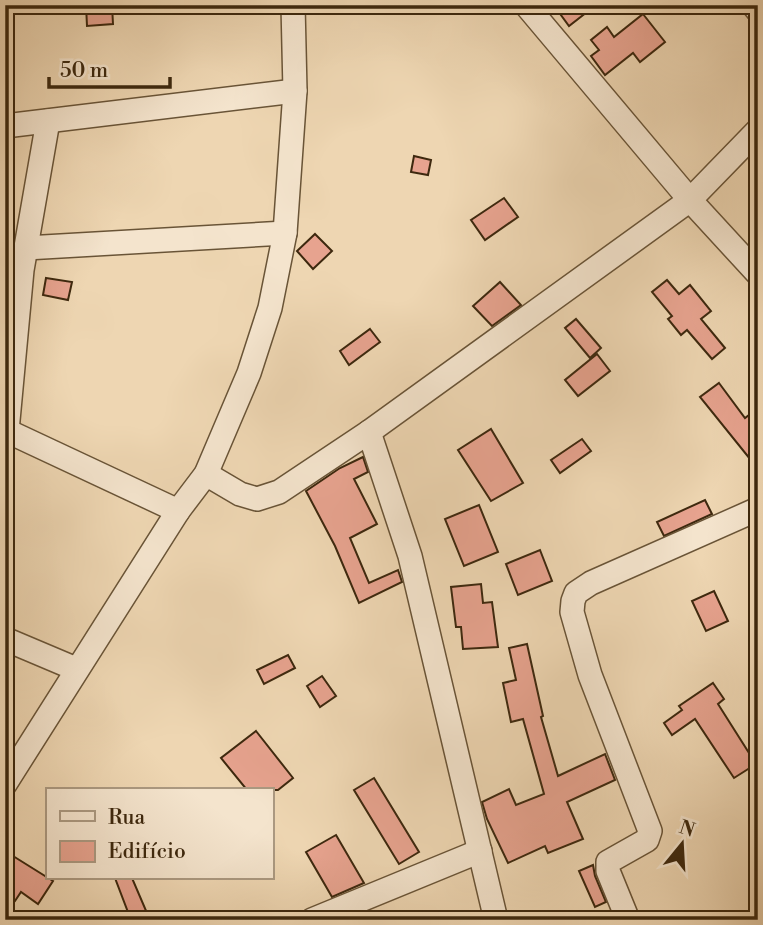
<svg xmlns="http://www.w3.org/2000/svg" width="763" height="925" font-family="'Libre Bodoni',serif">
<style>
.building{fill:#e7a38f;stroke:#3d280e;stroke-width:2}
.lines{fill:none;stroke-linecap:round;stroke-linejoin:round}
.minor-casing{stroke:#695437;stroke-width:26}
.minor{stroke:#f4e4cd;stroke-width:23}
</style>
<rect width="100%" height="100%" fill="#eed6b2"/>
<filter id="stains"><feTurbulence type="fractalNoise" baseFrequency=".00286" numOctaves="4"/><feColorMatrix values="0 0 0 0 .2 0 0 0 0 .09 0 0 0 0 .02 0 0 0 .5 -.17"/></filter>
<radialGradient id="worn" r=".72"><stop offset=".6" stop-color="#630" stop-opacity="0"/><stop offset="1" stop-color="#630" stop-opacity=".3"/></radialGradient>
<g class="building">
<path d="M86 5H112L113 24 87 26Z"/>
<path d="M566 5H596L569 26 558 11Z"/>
<path d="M643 14 665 42 640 62 633 53 605 75 591 56 599 50 591 40 607 27 614 37Z"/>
<path d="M414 156 431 160 428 175 411 172Z"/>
<path d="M504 198 518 217 485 240 471 220Z"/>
<path d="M315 234 332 251 313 269 297 251Z"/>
<path d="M46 278 72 282 68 300 43 295Z"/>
<path d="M667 280 679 294 690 285 711 311 701 319 725 348 712 359 687 330 681 335 668 319 672 316 652 292Z"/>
<path d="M500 282 521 305 492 326 473 306Z"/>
<path d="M576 319 601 348 590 358 565 328Z"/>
<path d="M370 329 380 342 349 365 340 351Z"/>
<path d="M597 354 610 371 578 396 565 380Z"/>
<path d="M719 383 745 418 758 408V452L750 459 700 397Z"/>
<path d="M491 429 523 483 491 501 458 450Z"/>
<path d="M582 439 591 451 560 473 551 460Z"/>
<path d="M363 457 368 472 354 479 377 524 350 538 369 583 398 570 402 582 359 603 335 546 306 491 340 468Z"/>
<path d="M705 500 712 514 664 536 657 522Z"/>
<path d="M479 505 498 552 464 566 445 519Z"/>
<path d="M540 550 552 581 518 595 506 564Z"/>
<path d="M481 584 483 603 492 602 498 647 463 649 461 627H456L451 587Z"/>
<path d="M714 591 728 621 706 631 692 601Z"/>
<path d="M527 644 543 716 541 717 558 776 605 754 615 780 567 802 583 839 548 853 545 846 508 863 487 819 482 802 509 789 516 805 544 794 523 719 511 722 503 683 516 680 509 648Z"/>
<path d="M288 655 295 668 264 684 257 670Z"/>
<path d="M322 676 336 696 320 707 307 686Z"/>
<path d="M713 683 724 699 718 704 756 764 734 778 695 719 672 735 664 723 682 710 679 706Z"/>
<path d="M256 731 293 778 278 790H247L221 758Z"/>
<path d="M374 778 419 852 399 864 354 790Z"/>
<path d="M336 835 364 883 332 897 306 852Z"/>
<path d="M5 851 53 881 38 904 21 892 15 901 5 895 11 884 5 881Z"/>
<path d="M593 865 595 876 606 902 595 907 579 871Z"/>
<path d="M115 878H132L150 920H131Z"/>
</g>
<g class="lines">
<g class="minor-casing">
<g id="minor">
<path d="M526 5 690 200 758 274"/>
<path d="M753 5 758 11"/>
<path d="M5 126 295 91"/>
<path d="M26 248 285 233"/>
<path d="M5 430 178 511"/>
<path d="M7 431 22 270 48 121"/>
<path d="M369 432 410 556 496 920"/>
<path d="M206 474 240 494 257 499 279 492 369 432 690 200 758 130"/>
<path d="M5 639 76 669"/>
<path d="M5 784 178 511 206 474 249 373 270 308 285 233 295 91 293 5"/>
<path d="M312 920 480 851"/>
<path d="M628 920 608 871V862L647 840 650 831 590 675 572 612 573 601 576 593 591 583 758 509"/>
</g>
</g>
<use href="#minor" class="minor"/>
</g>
<rect width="763" height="925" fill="none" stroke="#eed6b2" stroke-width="28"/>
<rect x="7" y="7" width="749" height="911" fill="none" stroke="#3d280e" stroke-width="3.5"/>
<rect x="14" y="14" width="735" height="897" fill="none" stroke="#3d280e" stroke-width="2"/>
<rect x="46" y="788" width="228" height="91" fill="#f4e4cd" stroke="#ab9981" stroke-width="2"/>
<rect x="60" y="811" width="35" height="10" fill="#f4e4cd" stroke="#ab9981" stroke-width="2"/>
<text x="108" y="824" font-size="21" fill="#3d280e">Rua</text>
<rect x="60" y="841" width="35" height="21" fill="#e7a38f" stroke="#ab9981" stroke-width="2"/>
<text x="108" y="858" font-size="21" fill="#3d280e">Edifício</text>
<g transform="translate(682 844) rotate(18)" stroke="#f4e4cd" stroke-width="5" paint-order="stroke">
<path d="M0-5L12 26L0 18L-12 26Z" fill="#3d280e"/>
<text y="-10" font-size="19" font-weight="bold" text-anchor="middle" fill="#3d280e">N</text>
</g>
<path d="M49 77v10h121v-10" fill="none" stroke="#3d280e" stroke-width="3.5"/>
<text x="60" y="77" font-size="21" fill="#3d280e" stroke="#f4e4cd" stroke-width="5" paint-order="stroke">50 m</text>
<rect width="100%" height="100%" filter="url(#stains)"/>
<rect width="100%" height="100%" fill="url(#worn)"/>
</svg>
